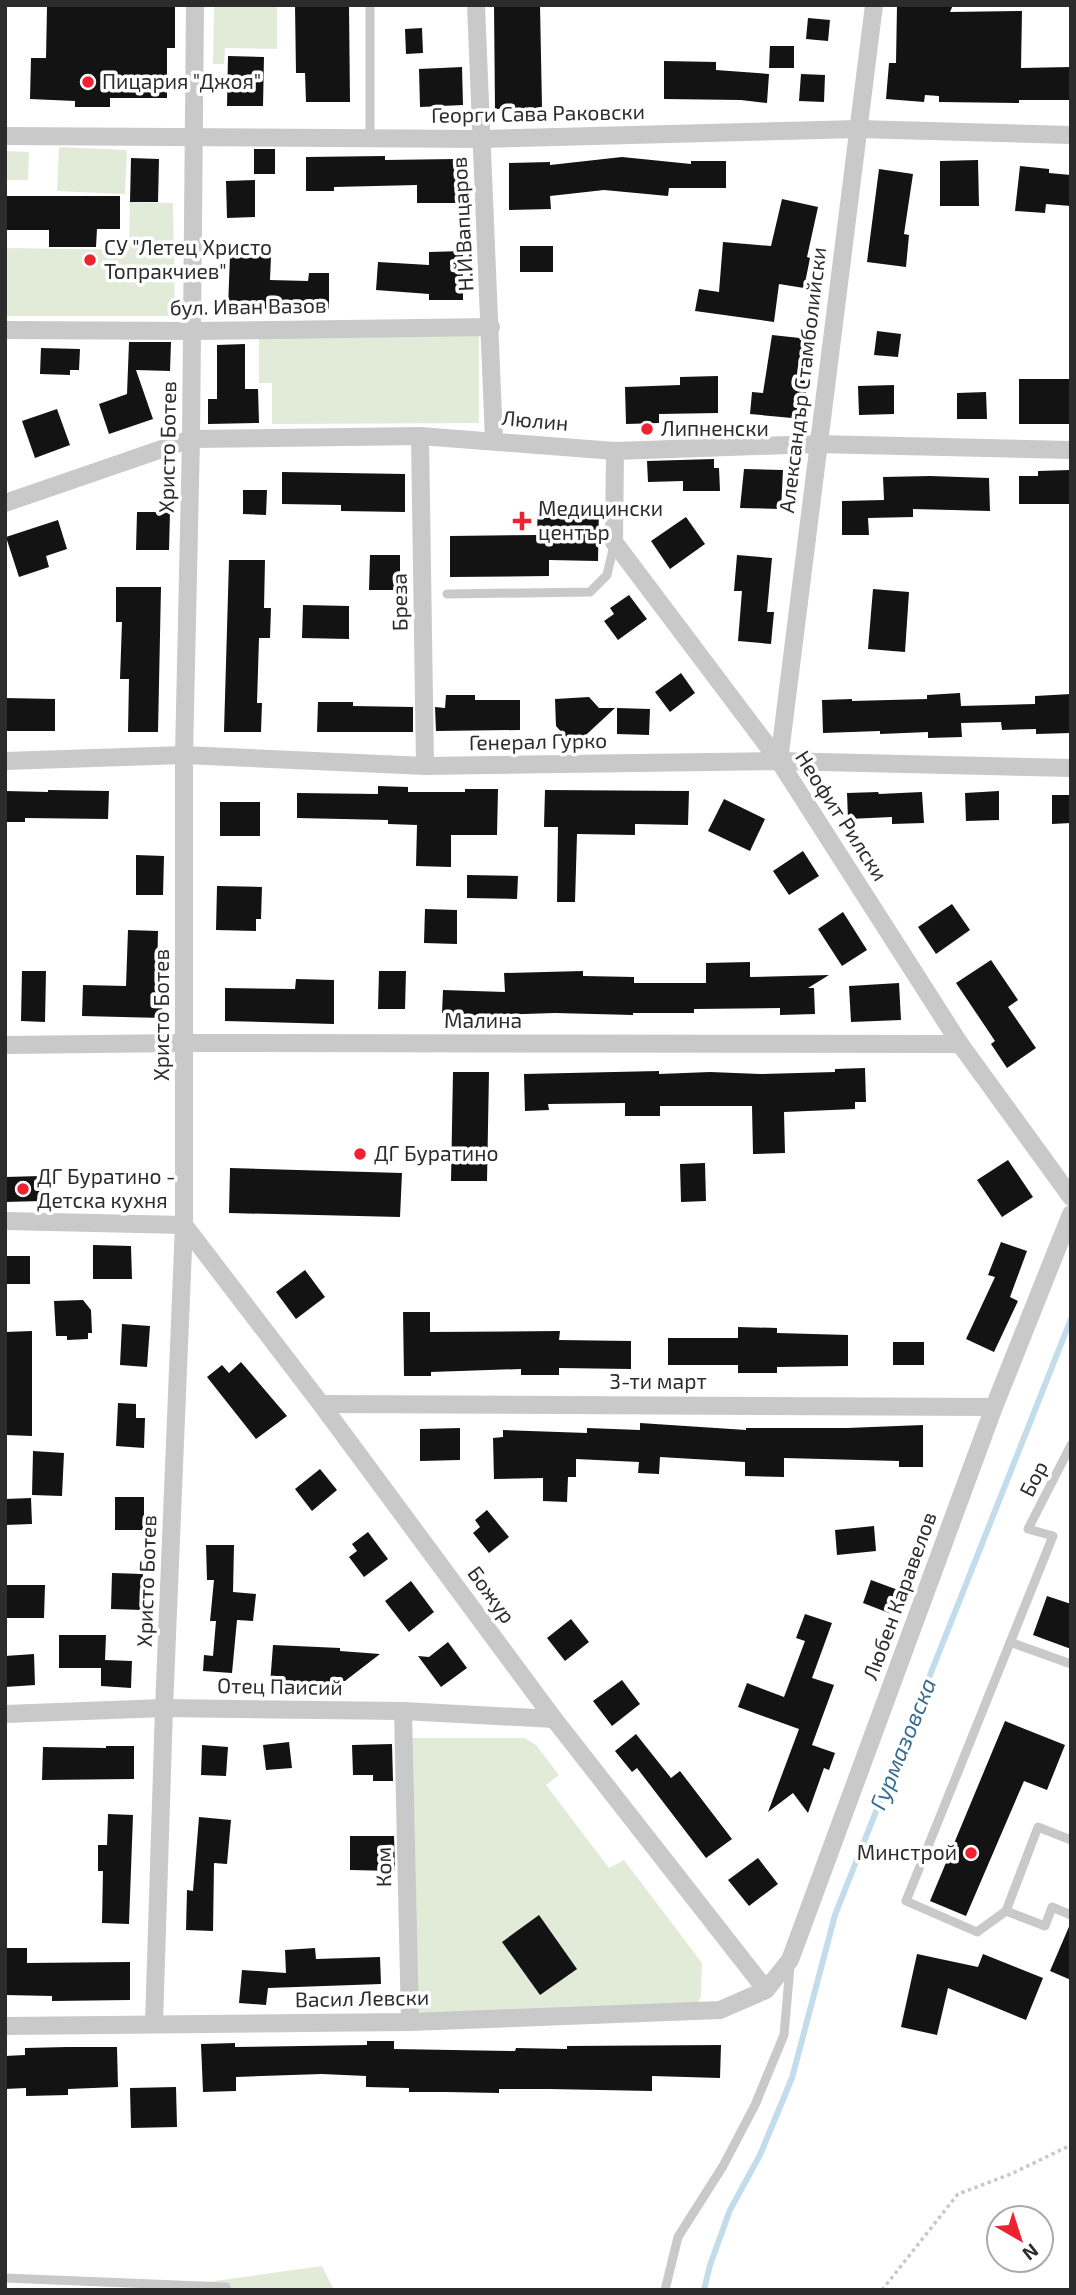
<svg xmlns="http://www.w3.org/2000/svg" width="1076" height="2295" font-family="'Exo 2',sans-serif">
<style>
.green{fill:#e2ebd8}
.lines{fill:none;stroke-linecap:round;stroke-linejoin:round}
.stream{stroke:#c2dcec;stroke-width:6}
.building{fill:#131313}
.path{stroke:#c9c9c9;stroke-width:3.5;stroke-dasharray:3.5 3.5;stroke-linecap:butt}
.lane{stroke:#c9c9c9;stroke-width:9}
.street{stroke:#c9c9c9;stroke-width:18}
.poi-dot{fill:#ed2331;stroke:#fff;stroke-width:2.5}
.labels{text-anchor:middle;stroke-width:7;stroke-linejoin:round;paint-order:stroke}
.poi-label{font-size:21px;fill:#2c2c2c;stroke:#fff;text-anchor:start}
.street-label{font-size:21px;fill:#2c2c2c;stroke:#fff}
.water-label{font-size:23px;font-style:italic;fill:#376d91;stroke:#fff}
</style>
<rect width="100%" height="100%" fill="#fff"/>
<g class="green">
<path d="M214 5H277V49L225 48 224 64H213Z"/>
<path d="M59 147 127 150 125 194 57 191Z"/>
<path d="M5 151 29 152 28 180H5Z"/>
<path d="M130 202 173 203 175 316H5V248L129 250Z"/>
<path d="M479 336V423L272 424V383H259V337Z"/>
<path d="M397 1738H525L536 1745 559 1775 546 1785 609 1868 624 1860 702 1963 701 1996 698 2004 408 2018Z"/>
<path d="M322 2266 334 2290H150Z"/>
</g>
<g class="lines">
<path class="stream" d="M704 2290 710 2265 730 2210 760 2155 792 2078 835 1915 1071 1319"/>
</g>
<g class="building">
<path d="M72 5H175V48H167V98H110V107H75V101L30 99 31 58H46L47 7H72Z"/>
<path d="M295 5H349L350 102H306L305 73H296Z"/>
<path d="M494 5H540L542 108 495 109Z"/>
<path d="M897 5H953L950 12 1022 11 1021 68 1071 67V100H1019V103L939 102V96L925 95 924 102 886 99 889 63H896Z"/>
<path d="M808 18 830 20 828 41 806 39Z"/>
<path d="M422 28 423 53 406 54 405 29Z"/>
<path d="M770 46H794V68H769Z"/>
<path d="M228 56 264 57 263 106H227Z"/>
<path d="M664 61 716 62V70L769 74 767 103 741 100 664 99Z"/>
<path d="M462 67 463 105 420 107 419 69Z"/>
<path d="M801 74 825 75 824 102 799 101Z"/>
<rect x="254" y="149" width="21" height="25"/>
<path d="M385 156V160L456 159V203H417V185L334 187V191H306V157Z"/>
<path d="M622 157 691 164V161H726V188H669L668 196 604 190 550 196 551 209 509 210V163L550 162V165Z"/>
<path d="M131 158 159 159 158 202H130Z"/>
<path d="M978 160 979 206H940V161Z"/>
<path d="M1020 166 1049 169V173L1071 175V206L1046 204 1045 213 1015 211Z"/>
<path d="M879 169 913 174 904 234 909 235 906 267 867 262Z"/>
<path d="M255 180V217L227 218 226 181Z"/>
<path d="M5 196H120V229H97L96 247H49V230H5Z"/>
<path d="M782 199 818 207 807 257 810 258 804 288 779 284 774 322 695 311 699 289 719 292 723 242 771 246Z"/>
<rect x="520" y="246" width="33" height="26"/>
<path d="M463 251V300H429V294L376 290 378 262 429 265V252Z"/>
<path d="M230 255 271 256 270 280 308 281 309 273H329V310L228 308Z"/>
<path d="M877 331 901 334 898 357 874 355Z"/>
<path d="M772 335 809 339 804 381H807L803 419 750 414 752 392 763 393Z"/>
<path d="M129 342H171L170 371 136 370 153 419 109 434 99 404 127 394Z"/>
<path d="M245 344V389H258L259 423 208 424V399H217V345Z"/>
<path d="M41 348 80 349 79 370H70V375L40 374Z"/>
<path d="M718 376V413L659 414V423L626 424 625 387 680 385V377Z"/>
<rect x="1019" y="379" width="52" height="45"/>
<path d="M894 385V414L859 415 858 386Z"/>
<path d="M986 392 987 419H957V393Z"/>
<path d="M57 409 70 445 35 458 22 421Z"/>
<path d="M714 459V468H719L720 491H683V481L648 482 647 461Z"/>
<path d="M744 469 783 470 781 509 740 508Z"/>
<path d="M1070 470V504H1019V476H1038V471Z"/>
<path d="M282 472 405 474V512L341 511V505L282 504Z"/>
<path d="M930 476 989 478 990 511 913 509V517L868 518 869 535H842V501L884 500 883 477Z"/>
<path d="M243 490H267L266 515 243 514Z"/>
<path d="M538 504H599L598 561 549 560V576L450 577V536L537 535Z"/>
<path d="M137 512H170L169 550H136Z"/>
<path d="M686 517 705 544 670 569 651 541Z"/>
<path d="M58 520 67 549 46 556 49 567 19 577 6 537Z"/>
<path d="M370 555H400V590H369Z"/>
<path d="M737 555 772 558 767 612H774L771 644 738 641 742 591H734Z"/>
<path d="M229 560H265L264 608H271L270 638H259L257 703H262L261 732H224Z"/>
<path d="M116 587H161L158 732H128L129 679H120L122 622H116Z"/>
<path d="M873 589 909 592 905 652 868 649Z"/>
<path d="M629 595 647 619 618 640 604 621 614 614 610 608Z"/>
<path d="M303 605 349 606V639L302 638Z"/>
<path d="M681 673 695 693 670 712 655 692Z"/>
<path d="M960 693 961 706 1035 704V696L1071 694V733L1036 734V729L1002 730 1001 722 961 723 962 737 928 738V732L880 734V731L823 733 822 700 852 699V701L927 699V695Z"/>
<path d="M446 695H475V700H520V730L436 731 435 707 445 708Z"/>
<path d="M589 697 599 708H615L574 746 556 726 555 699Z"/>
<path d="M5 698 55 699V731H5Z"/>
<path d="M318 702H353V706L413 707V732H317Z"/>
<path d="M617 708 650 709 649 735 617 734Z"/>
<path d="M378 786 408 787V792H465V789H498L497 835H451V867L416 866 417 825 388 824V820L297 818V793L378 794Z"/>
<path d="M48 790 109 791 108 819 25 818V822H5V791L48 792Z"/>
<path d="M545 790 689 791 688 825 635 824V835L577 834 575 902H557L558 827H544Z"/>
<path d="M999 791V820L966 821 965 793Z"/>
<path d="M878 792 879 794 922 792 924 823 892 824V817L848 819 847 793Z"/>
<path d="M1052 795H1071V823L1052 824Z"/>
<path d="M724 799 765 819 750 851 708 831Z"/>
<rect x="220" y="802" width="40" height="34"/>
<path d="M803 851 819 876 789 895 773 871Z"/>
<path d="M136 855 164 856 163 895H136Z"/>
<path d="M467 875 518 876 517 899 467 898Z"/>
<path d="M217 886 262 887 261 919H256V931L216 930Z"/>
<path d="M952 904 970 930 936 954 918 927Z"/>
<path d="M425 909 457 910V944L424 943Z"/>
<path d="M843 912 867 950 842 966 818 929Z"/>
<path d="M128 930 158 931 157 976H163L162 1018 82 1016 83 985 126 986Z"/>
<path d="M991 960 1018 1000 1008 1007 1036 1048 1007 1068 991 1044 995 1041 956 983Z"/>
<path d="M750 962V977L829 975 808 988H814L815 1014 780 1015V1008L694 1009V1013H633V1015L555 1013 460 1016V1013H442L443 990 505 992 504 973 583 971V976L634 977V983H706V963Z"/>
<path d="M22 971H46L45 1022 21 1021Z"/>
<path d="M379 971H406L405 1009H378Z"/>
<path d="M296 979 334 980V1024L225 1021V988L295 989Z"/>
<path d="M899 983 901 1020 851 1022 849 986Z"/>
<path d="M865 1068 866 1102H855V1109L784 1112 785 1153 753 1154 752 1106H660V1116H625V1103L548 1104 549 1110 525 1111 524 1074 659 1071V1074L710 1072 760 1074 835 1072V1069Z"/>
<path d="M453 1072H489L487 1181H451Z"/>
<path d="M1008 1160 1033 1197 1002 1217 977 1180Z"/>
<path d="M705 1163 706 1201 681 1202 680 1164Z"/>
<path d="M230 1168 402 1173 400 1217 229 1213Z"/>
<path d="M41 1176 42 1201 5 1202V1177Z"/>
<path d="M1001 1242 1027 1251 1010 1297 1018 1301 994 1352 966 1339 995 1277 988 1275Z"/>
<path d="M93 1245 131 1246 132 1279H93Z"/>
<rect x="5" y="1256" width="25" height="28"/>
<path d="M305 1270 325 1297 296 1319 276 1292Z"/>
<path d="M83 1300 91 1310 92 1333H88V1339L67 1340V1336H56L54 1301Z"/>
<path d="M403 1312H430V1332L560 1331 559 1340 631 1341V1369L559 1368V1375H521V1369L431 1372V1376H404Z"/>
<path d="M122 1324 150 1326 147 1367 120 1365Z"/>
<path d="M738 1327 777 1328V1333L848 1335V1366L777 1367V1373H738V1365H668V1338H738Z"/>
<path d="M32 1331V1436L6 1435 5 1332Z"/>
<rect x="893" y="1342" width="31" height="23"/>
<path d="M241 1362 287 1416 256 1439 207 1377 222 1365 229 1373Z"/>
<path d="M118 1403 136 1404V1418H145L144 1448 116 1446Z"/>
<path d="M640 1423 746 1430V1428H847L923 1425V1467H899V1461L784 1458V1477L745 1476V1462L660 1457 659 1474 638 1473 639 1462 576 1459V1477H568L567 1502 543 1501V1478L494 1479 493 1438 503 1437V1430L587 1433V1428L640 1430Z"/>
<path d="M460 1428V1460L420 1461V1429Z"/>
<path d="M33 1451 64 1453 62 1496 32 1495Z"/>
<path d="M320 1469 337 1490 312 1511 295 1489Z"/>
<rect x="115" y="1497" width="29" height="33"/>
<path d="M31 1498 32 1524 5 1525V1499Z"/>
<path d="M487 1510 509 1537 489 1553 473 1533 480 1527 475 1520Z"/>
<path d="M874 1526 876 1551 837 1555 835 1530Z"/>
<path d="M368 1532 388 1559 364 1577 349 1557 357 1551 352 1544Z"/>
<path d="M206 1545H234L233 1592 256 1594 253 1621 237 1620 232 1673 203 1671 204 1655 213 1656 216 1621H210L214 1580H207Z"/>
<path d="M112 1573 143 1574 142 1610 111 1609Z"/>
<path d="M871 1580 898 1590 889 1613 863 1603Z"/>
<path d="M411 1581 434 1612 409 1632 385 1601Z"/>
<path d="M5 1585H45L44 1618H5Z"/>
<path d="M1047 1596 1071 1604V1649L1033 1635Z"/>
<path d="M805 1614 832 1623 812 1678 834 1685 812 1745 835 1753 829 1770 824 1768 808 1813 793 1793 768 1812 799 1729 738 1707 747 1683 784 1697 805 1641 796 1638Z"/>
<path d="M571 1619 589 1642 565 1661 547 1638Z"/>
<path d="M59 1635H106L105 1660 132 1661 131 1688 101 1686V1668H59Z"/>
<path d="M448 1642 467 1668 441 1687 418 1656 429 1657Z"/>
<path d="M273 1645 340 1648V1651L380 1654 345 1681H337V1685L297 1682V1687L270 1685Z"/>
<path d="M34 1654 35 1685 5 1687V1656Z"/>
<path d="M622 1680 640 1704 612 1726 593 1701Z"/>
<path d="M1005 1721 1065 1745 1047 1790 1024 1781 966 1916 930 1901Z"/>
<path d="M636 1734 671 1778 680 1771 732 1839 706 1858 637 1768 632 1772 615 1751Z"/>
<path d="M289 1742 292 1768 266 1770 263 1745Z"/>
<path d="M392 1744 393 1781H373V1775H353L352 1745Z"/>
<path d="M202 1745 228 1747 226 1776 201 1775Z"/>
<path d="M106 1746H134V1779L42 1780 43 1747 106 1748Z"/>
<path d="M108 1814 133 1815 129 1924 102 1923 103 1871H98V1845H107Z"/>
<path d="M199 1817 231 1820 227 1864 214 1863 213 1931 186 1930 187 1890 193 1891Z"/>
<path d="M350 1836H394L395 1871 350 1870Z"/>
<path d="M758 1858 778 1884 749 1906 728 1880Z"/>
<path d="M539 1915 577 1969 540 1995 502 1942Z"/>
<path d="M1071 1922V1980L1050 1971Z"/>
<path d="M5 1948H27V1963L130 1962V2000L52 2001V1996L5 1995Z"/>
<path d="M315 1948 316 1959 380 1957 381 1984 268 1988 266 2005 239 2003 242 1970 286 1973 285 1950Z"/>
<path d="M917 1954 978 1967 983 1954 1043 1978 1026 2020 948 1988 937 2035 901 2027Z"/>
<path d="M367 2041H394V2049L515 2051 516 2048 567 2049V2046L721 2045 720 2078 652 2076V2091L550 2089H499V2093L446 2092H409V2088L366 2087V2076L322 2074 236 2077V2091L203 2092 201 2044 235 2043V2047L367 2045Z"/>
<path d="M67 2047H117L118 2087 68 2089V2095L26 2096V2088L5 2089V2056L25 2055V2048Z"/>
<path d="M176 2087 177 2127 131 2128 130 2088Z"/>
</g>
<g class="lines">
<path class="path" d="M882 2290 958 2194 1011 2174 1071 2145"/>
<g class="lane">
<path d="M370 5V138"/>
<path d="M447 594 590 592 607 575 614 545"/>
<path d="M1071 1445 1028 1529 1053 1536 906 1901 977 1932 1006 1911 1038 1827 1071 1840"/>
<path d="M1010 1642 1071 1664"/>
<path d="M1006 1911 1045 1926 1052 1907 1071 1915"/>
<path d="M5 2278 226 2287"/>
<path d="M665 2290 678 2237 723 2166 755 2105 784 2035 790 1966"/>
</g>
<g class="street">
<path d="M476 5 494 440"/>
<path d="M5 136 482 139 859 129 1071 135"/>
<path d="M5 330 192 331 491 327"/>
<path d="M420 436 425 766"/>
<path d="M615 451 614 542 779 761 960 1044 1071 1197"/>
<path d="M5 503 191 439 420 436 615 451 817 444 1071 450"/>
<path d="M5 761 184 755 425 766 779 761 1071 768"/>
<path d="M779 761 874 5"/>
<path d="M5 1045 184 1043 960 1044"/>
<path d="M5 1221 184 1225 321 1404 554 1719 766 1990"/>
<path d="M321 1404 994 1407"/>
<path d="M403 1711 410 2022"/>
<path d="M5 1714 164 1708 403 1711 554 1719"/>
<path d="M154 2024 164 1708 184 1225V755L191 439 195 5"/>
<path d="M5 2026 410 2022 720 2010 766 1990 790 1960 994 1407 1071 1214"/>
</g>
</g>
<g class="poi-dot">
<circle cx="88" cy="82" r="7"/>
<circle cx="90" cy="260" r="7"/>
<circle cx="647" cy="429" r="7"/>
<path d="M518.5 510.5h7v7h7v7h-7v7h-7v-7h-7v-7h7z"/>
<circle cx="360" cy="1154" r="7"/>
<circle cx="23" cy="1189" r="7"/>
<circle cx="971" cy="1853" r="7"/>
</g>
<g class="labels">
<g class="poi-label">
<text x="102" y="89">Пицария "Джоя"</text>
<text x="104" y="255">СУ "Летец Христо<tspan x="104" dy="24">Топракчиев"</tspan></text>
<text x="661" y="436">Липненски</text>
<text x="538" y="516">Медицински<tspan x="538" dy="24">център</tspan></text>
<text x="374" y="1161">ДГ Буратино</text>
<text x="37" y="1184">ДГ Буратино -<tspan x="37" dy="24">Детска кухня</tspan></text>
<text x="957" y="1860" text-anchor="end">Минстрой</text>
</g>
<g class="street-label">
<text transform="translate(538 114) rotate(-1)" y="7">Георги Сава Раковски</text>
<text transform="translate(463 224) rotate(-93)" y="7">Н.Й.Вапцаров</text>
<text transform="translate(248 307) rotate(-1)" y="7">бул. Иван Вазов</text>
<text transform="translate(803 380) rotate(-83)" y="7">Александър Стамболийски</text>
<text transform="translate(535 421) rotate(5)" y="7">Люлин</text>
<text transform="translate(168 447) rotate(-89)" y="7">Христо Ботев</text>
<text transform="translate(400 602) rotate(-91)" y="7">Бреза</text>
<text transform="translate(538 742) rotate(-1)" y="7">Генерал Гурко</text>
<text transform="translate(841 816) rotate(57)" y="7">Неофит Рилски</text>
<text transform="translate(162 1015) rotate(-90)" y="7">Христо Ботев</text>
<text x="483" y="1028">Малина</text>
<text x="658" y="1389">3-ти март</text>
<text transform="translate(1034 1479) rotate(-63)" y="7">Бор</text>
<text transform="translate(147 1581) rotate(-88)" y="7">Христо Ботев</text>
<text transform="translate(491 1595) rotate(54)" y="7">Божур</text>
<text transform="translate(900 1596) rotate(-70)" y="7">Любен Каравелов</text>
<text transform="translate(280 1687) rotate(1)" y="7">Отец Паисий</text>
<text transform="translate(384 1867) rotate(-91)" y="7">Ком</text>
<text transform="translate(362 1999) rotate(-1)" y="7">Васил Левски</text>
</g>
<g class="water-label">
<text transform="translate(903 1744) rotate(-68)" y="8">Гурмазовска</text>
</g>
</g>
<rect width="1076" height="2295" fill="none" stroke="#2c2c2c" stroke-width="14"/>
<g transform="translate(1020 2239) rotate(141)"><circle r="33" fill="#ffffff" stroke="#ababab" stroke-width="2"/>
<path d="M0-5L12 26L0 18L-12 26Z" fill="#ed2331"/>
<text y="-10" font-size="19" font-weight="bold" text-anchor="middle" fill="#2c2c2c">N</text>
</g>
</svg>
